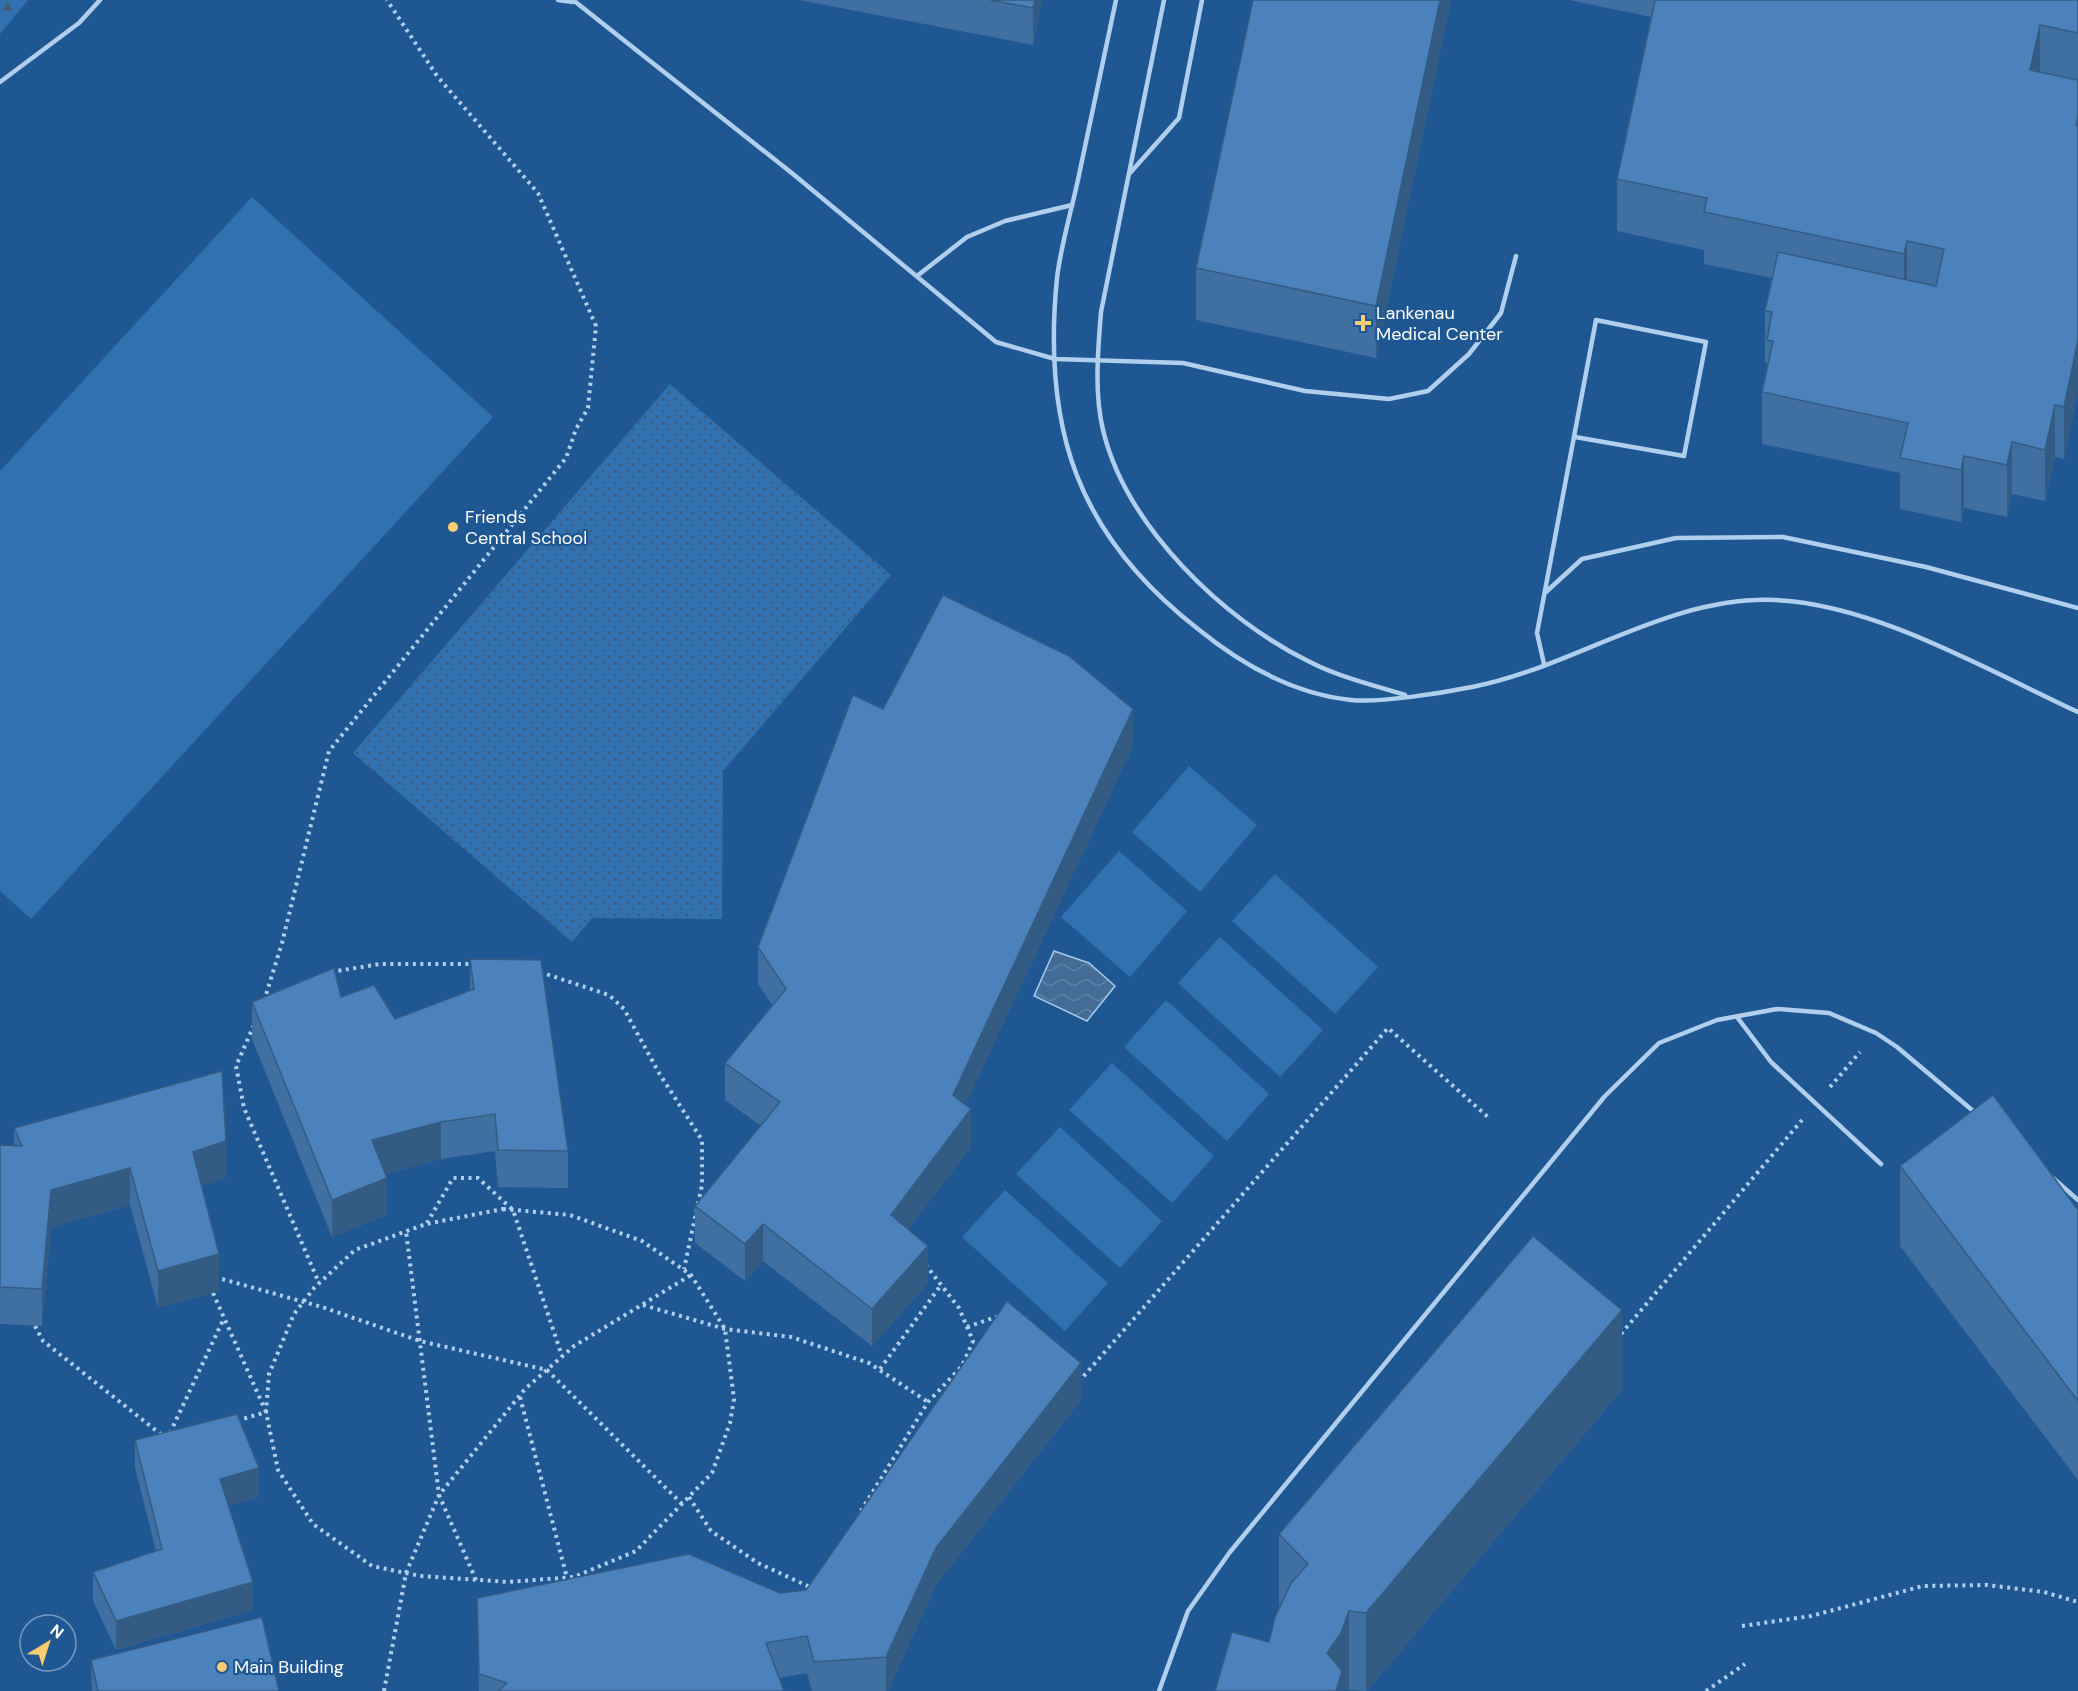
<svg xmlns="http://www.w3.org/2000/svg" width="2078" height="1691" font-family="'DM Sans',sans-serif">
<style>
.grass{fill:url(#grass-dots)}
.forest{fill:url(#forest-firs)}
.pitch{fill:#3271b0}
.water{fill:url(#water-waves);stroke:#a4cbef;stroke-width:1.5}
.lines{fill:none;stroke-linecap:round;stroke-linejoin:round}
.path{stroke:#b0cfee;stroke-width:4;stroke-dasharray:3 4.5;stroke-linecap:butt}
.service{stroke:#b0cfee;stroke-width:4.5}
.wall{fill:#4070a1}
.shaded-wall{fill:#345b83}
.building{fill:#4b82bb;stroke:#345b83;stroke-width:1.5}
.poi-dot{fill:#fccd70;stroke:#1f5793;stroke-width:2}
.labels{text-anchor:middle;stroke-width:4.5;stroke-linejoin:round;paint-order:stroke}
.poi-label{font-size:18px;fill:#fff;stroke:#1f5793;text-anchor:start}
</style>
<defs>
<pattern id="grass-dots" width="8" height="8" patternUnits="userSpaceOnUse" patternTransform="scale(1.5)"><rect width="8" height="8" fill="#3271b0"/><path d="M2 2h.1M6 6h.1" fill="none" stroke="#425b74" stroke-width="1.8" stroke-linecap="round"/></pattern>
<pattern id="forest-firs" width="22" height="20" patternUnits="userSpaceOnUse" patternTransform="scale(1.5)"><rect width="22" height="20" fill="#3271b0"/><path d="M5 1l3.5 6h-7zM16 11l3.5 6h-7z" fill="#425b74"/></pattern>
<pattern id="water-waves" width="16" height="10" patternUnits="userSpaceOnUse" patternTransform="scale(1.5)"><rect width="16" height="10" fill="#446c96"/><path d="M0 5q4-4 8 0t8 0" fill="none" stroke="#6082a6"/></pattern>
</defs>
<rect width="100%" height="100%" fill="#1f5793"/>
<path class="grass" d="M670 384 891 575 723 771 722 919 592 918 572 942 353 753Z"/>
<path class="forest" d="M0 0H28L0 34Z"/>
<g class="pitch">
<path d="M252 197 493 417 31 919 0 891V471Z"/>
<path d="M1189 766 1257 825 1200 892 1132 832Z"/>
<path d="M1119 851 1187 911 1130 977 1061 917Z"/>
<path d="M1275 874 1378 967 1335 1014 1232 921Z"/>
<path d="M1220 937 1323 1030 1280 1077 1178 983Z"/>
<path d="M1166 1000 1269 1094 1227 1141 1124 1047Z"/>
<path d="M1112 1063 1214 1156 1172 1203 1069 1110Z"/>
<path d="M1060 1127 1162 1221 1120 1268 1016 1174Z"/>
<path d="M1005 1190 1108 1283 1065 1331 962 1237Z"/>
</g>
<path class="water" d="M1054 951 1089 963 1115 986 1087 1021 1034 996Z"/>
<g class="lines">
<g class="path">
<path d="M331 972 380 964H473"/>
<path d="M540 972 609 995 624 1009 659 1073 702 1140V1185L684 1269"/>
<path d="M264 1001 282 943 329 751 566 458 576 429 588 408 596 326 538 193 437 76 387 0"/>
<path d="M254 1025 236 1066 244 1108 319 1283"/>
<path d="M1830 1087 1860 1052"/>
<path d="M503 1209 570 1215 642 1241 691 1275 725 1329 734 1399 730 1423 712 1473 636 1551 574 1577 508 1582 420 1576 372 1566 313 1524 278 1470 266 1412 269 1374 294 1314 314 1288 355 1250 426 1224Z"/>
<path d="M427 1223 453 1178H478L513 1210 562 1356"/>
<path d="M215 1277 322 1307 420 1341 547 1370 682 1504"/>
<path d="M213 1293 266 1412 236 1421"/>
<path d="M643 1305 725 1329 791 1337 869 1363 928 1402"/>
<path d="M35 1326 43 1341 163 1436"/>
<path d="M967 1327 999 1316"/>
<path d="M1621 1334 1802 1120"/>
<path d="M880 1369 941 1285"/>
<path d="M1078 1375 1082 1378 1388 1028 1489 1118"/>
<path d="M520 1397 567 1578"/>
<path d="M170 1433 224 1318"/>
<path d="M689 1497 711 1531 758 1563 812 1588"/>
<path d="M861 1511 928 1402 962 1366 973 1341 959 1308 925 1264"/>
<path d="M476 1580 439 1495 525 1389 574 1346 691 1275"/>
<path d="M1742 1626 1811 1616 1923 1586 1987 1585 2044 1592 2078 1602"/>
<path d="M384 1691 406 1573 439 1495 406 1231"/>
<path d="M1706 1691 1745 1664"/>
</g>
<g class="service">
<path d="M558 0 573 2"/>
<path d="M573 0 793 174 996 342 1055 359 1183 363 1305 391 1389 399 1428 391 1469 354 1501 313 1516 256"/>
<path d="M1116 0C1104 58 1091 117 1079 175 1072 209 1061 244 1057 278 1042 428 1077 535 1198 629 1241 664 1294 694 1351 700 1380 703 1442 693 1472 687 1575 667 1666 596 1775 600 1875 604 1987 670 2078 712"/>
<path d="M1164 0 1101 312C1098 350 1094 392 1103 430 1126 526 1223 620 1310 662 1339 677 1373 685 1405 695"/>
<path d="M0 82 79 23 100 0"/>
<path d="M1130 173 1179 118 1202 0"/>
<path d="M917 276 967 237 1005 221 1072 205"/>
<path d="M1546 592 1582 559 1676 538 1783 537 1926 567 2078 608"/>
<path d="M1544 664 1537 633 1596 320 1706 342 1684 456 1575 437"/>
<path d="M1737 1017 1771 1062 1881 1164"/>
<path d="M2053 1178 2078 1200"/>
<path d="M1159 1691 1188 1611 1230 1552 1605 1096 1659 1043 1717 1020 1777 1009 1829 1013 1876 1033 1897 1047 1978 1115"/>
</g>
</g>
<g class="wall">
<path d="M799 0H1042L1033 45Z"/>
<path d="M1253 0H1451L1376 358 1196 320V268Z"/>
<path d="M1569 0H2078V392L2064 459 2055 457 2045 501 2012 494 2007 517 1964 508 1961 522 1900 509V473L1762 444V392L1767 366V363H1765V311L1772 278 1704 264V250L1617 231V179L1651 17Z"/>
<path d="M883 709 1133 746 965 1105 971 1147 908 1229 928 1283 872 1346 763 1261 745 1281 695 1243V1206L761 1126 725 1100V1063L773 1006 758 984V947Z"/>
<path d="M470 959 568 1151V1188L498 1187 495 1151 441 1159 385 1174 387 1215 332 1237 252 1039V1002L341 997 395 1019 470 990Z"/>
<path d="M14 1128 226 1178 201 1186 219 1291 158 1308 130 1205 51 1227 42 1326 0 1324V1145L14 1146Z"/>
<path d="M1900 1166 2078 1210V1480L1900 1246Z"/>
<path d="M1622 1390 1367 1691 1349 1690 1269 1642 1279 1607V1534Z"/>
<path d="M1081 1400 936 1585 888 1691H812L807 1673 779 1678 784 1691H479L477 1598 780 1593 806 1590Z"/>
<path d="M135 1440 259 1497 229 1505 253 1610 116 1650 93 1601V1572L156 1551 135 1468Z"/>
<path d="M91 1660 279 1691H92Z"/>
</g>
<g class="shaded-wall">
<path d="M1035 0H1042L1033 45V8Z"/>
<path d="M1440 0H1451L1376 358V306Z"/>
<path d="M2040 25V76L2030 70Z"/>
<path d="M1907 241V293L1904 306V254Z"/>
<path d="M2078 340V392L2064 459V407Z"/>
<path d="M2055 405V457L2045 501V450Z"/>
<path d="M2012 442V494L2007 517V465Z"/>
<path d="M1964 456V508L1961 522V470Z"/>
<path d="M1133 709V746L953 1132V1095Z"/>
<path d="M971 1109V1147L891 1252V1215Z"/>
<path d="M441 1122V1159L372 1178V1140Z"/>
<path d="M226 1141V1178L193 1189V1152Z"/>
<path d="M130 1168V1205L51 1227 42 1326V1289L51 1190Z"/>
<path d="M387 1178V1215L332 1237V1200Z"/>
<path d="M763 1224V1261L745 1281V1244Z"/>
<path d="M928 1246V1283L872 1346V1309Z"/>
<path d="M219 1254V1291L158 1308V1271Z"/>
<path d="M1622 1310V1390L1367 1691H1366V1613Z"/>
<path d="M1081 1363V1400L936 1585 888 1691H886V1657L936 1548Z"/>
<path d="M259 1468V1497L220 1508V1479Z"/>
<path d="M253 1582V1610L116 1650V1621Z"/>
<path d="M1349 1611V1690L1327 1691V1653Z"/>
</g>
<g class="building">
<path d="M990 0H1035L1033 8Z"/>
<path d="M1253 0H1440L1376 306 1196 268Z"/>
<path d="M1655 0H2078V33L2040 25 2030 70 2078 80V116L2076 125 2078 126V340L2064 407 2055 405 2045 450 2012 442 2007 465 1964 456 1961 470 1900 458 1908 423 1762 392 1773 341 1767 340 1772 312 1765 311 1778 252 1936 286 1944 249 1907 241 1904 254 1704 212 1707 198 1617 179Z"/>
<path d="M943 595 1069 656 1133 709 953 1095 971 1109 891 1215 928 1246 872 1309 763 1224 745 1244 695 1206 780 1102 725 1063 786 989 758 947 853 695 883 709Z"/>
<path d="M470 959 541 960 568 1151 498 1150 495 1114 441 1122 372 1140 387 1178 332 1200 252 1002 334 968 341 997 374 985 395 1019 474 989Z"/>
<path d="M222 1071 226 1141 193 1152 219 1254 158 1271 130 1168 51 1190 42 1289 0 1287V1145L22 1146 14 1128Z"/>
<path d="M1993 1095 2078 1210V1401L1900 1166Z"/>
<path d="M1533 1236 1622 1310 1366 1613 1349 1611 1341 1633 1327 1653 1342 1671 1336 1691H1215L1232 1632 1269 1642 1275 1617 1291 1583 1308 1564 1279 1534Z"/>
<path d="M1007 1301 1081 1363 936 1548 886 1657 814 1662 807 1636 766 1643 784 1691H498L507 1683 479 1674 477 1598 689 1554 780 1593 806 1590Z"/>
<path d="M237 1414 259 1468 220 1479 253 1582 116 1621 93 1572 162 1549 135 1440Z"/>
<path d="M262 1617 279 1691H98L91 1660Z"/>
</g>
<g class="poi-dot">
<path d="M1360 314h6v6h6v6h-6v6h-6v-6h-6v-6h6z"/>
<circle cx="453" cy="527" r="6"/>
<circle cx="222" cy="1667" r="6"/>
</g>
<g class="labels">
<g class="poi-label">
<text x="1376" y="319">Lankenau<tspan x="1376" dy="21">Medical Center</tspan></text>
<text x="465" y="523">Friends<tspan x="465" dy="21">Central School</tspan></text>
<text x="234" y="1673">Main Building</text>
</g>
</g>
<g transform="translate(48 1643) rotate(38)"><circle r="28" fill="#1f5793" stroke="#799abe" stroke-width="1.5"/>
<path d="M0-4.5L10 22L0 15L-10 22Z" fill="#fccd70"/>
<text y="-9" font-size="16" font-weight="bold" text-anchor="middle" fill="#ffffff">N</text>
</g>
</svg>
